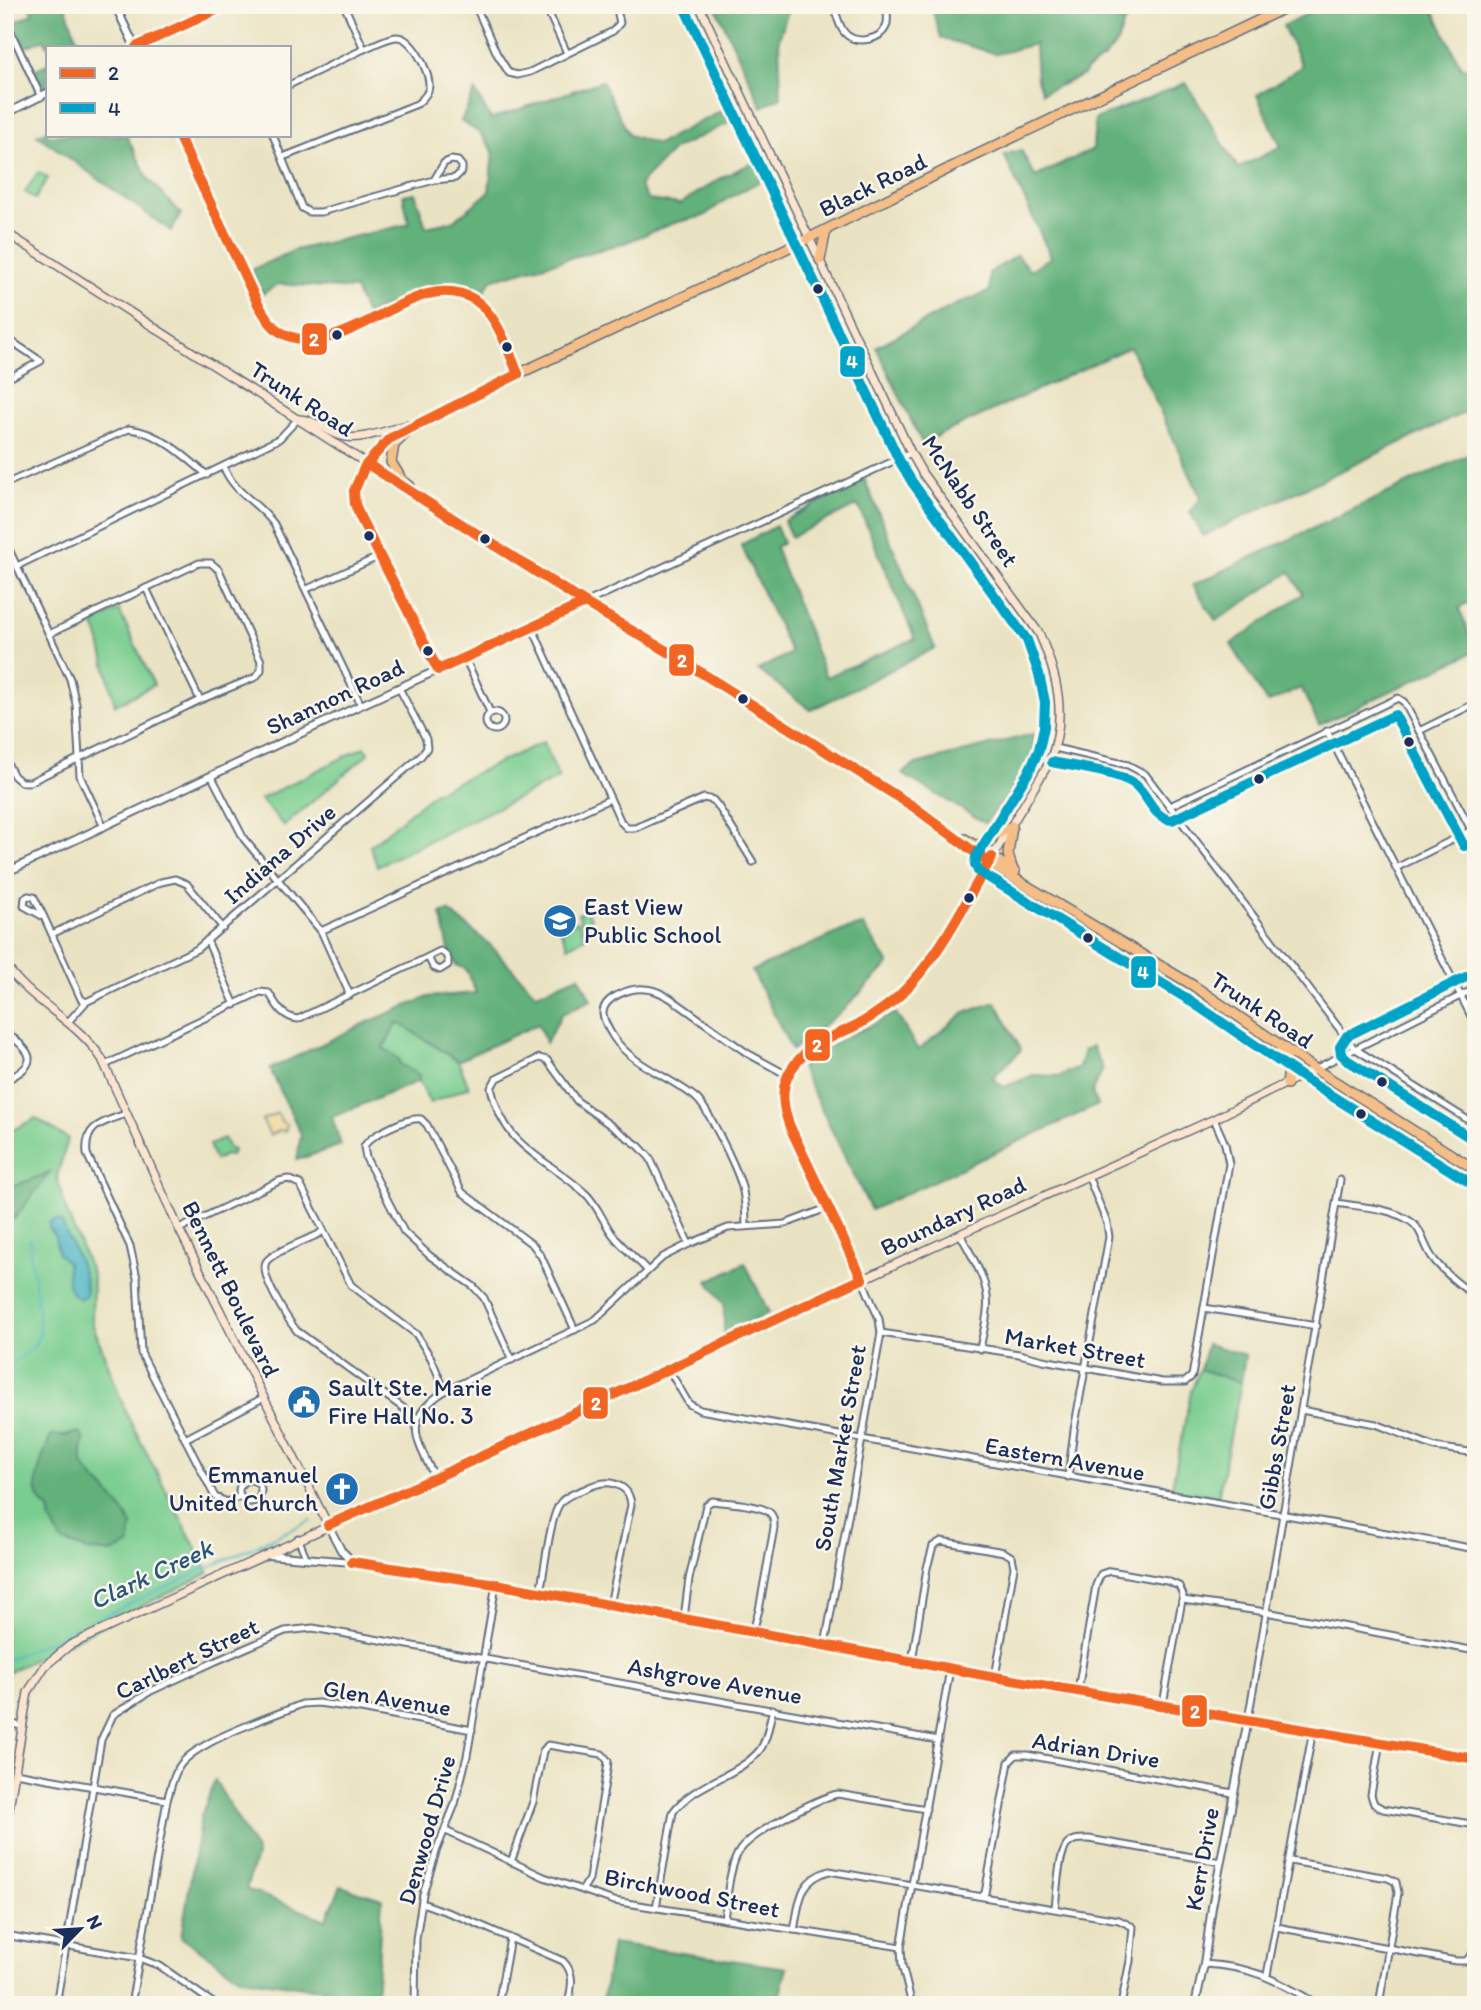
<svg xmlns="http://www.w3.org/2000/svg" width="1481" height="2010" font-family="Itim,sans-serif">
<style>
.green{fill:#79cd8f;stroke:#4a7e76;stroke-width:2}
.forest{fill:#62b07a;stroke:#3e706c;stroke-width:2}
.sand{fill:#eeda9e;stroke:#84847e;stroke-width:2}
.water{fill:#48b4c5;stroke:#327292;stroke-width:2}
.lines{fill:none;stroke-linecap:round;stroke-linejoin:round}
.stream{stroke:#48b4c5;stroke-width:2}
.minor-casing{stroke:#636e81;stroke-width:9}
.tertiary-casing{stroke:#636e81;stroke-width:10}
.secondary-casing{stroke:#636e81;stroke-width:10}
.trunk-casing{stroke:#636e81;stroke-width:12}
.minor{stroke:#fff;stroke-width:5}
.tertiary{stroke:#fff;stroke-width:6}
.secondary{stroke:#fbe5cf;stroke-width:7}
.trunk{stroke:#f6be87;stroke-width:9}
.bus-1-casing{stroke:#fbf7ec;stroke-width:16}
.bus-2-casing{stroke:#fbf7ec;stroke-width:16}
.bus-1{stroke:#f26522;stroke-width:10}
.bus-2{stroke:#01a3c8;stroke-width:10}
.bus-dot{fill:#1b2f5e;stroke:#fbf7ec;stroke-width:2.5}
.labels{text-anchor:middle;stroke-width:5;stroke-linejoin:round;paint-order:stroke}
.street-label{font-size:24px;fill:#1b2f5e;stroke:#fbf7ec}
.poi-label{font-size:24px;fill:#1b2f5e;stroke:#fbf7ec;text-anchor:start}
.water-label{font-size:26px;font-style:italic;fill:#28577d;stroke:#fbf7ec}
.line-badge{stroke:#fbf7ec;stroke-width:2.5}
.badge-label{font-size:19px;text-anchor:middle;font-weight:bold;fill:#fff}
</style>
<rect width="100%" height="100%" fill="#fbf7ec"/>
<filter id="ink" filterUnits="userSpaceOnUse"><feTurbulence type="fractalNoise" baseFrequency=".0143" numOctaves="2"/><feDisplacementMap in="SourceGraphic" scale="14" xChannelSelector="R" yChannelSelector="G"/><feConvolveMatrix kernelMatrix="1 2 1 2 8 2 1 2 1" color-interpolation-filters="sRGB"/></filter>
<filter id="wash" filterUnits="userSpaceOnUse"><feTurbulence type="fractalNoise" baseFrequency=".00686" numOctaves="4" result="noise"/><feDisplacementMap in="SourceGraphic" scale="28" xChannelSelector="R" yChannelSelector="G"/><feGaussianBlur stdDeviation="1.57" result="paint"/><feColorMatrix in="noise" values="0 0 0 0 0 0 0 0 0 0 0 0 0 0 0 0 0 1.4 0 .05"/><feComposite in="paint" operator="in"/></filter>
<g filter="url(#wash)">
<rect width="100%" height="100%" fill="#eae3c3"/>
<g class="green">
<path d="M38 172 48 178 35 199 25 192Z"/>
<path d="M119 610 154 685 115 705 99 638 93 623Z"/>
<path d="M543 742 559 778 377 866 370 846 435 792Z"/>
<path d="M364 747 369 753 284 826 260 799Z"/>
<path d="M587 910 594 926 585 931 578 914Z"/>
<path d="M577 921 585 937 568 947 560 929Z"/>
<path d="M398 1022 458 1061 469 1087 430 1103 419 1081V1075L400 1064 383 1048Z"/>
<path d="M36 1118 68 1139 57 1176 67 1213 93 1276 92 1322 127 1415 209 1573 5 1674V1134Z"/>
<path d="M224 1138 229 1149 233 1150 231 1156 226 1155 215 1160 209 1145Z"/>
<path d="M1200 1369 1241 1383 1218 1497 1171 1491 1191 1391Z"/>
</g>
<g class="forest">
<path d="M28 5H65L79 45 77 47H48L44 39 24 48 12 23 33 14Z"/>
<path d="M715 5H790L779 39 781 97 762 107Z"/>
<path d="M931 5H1146L1124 23 1117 43 1103 59 1086 70 1084 75 1042 93 1037 80 1035 44 997 54 941 38Z"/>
<path d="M1325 5H1431L1462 69 1476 63V407L1203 536 1190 512 1201 498 1130 347 922 443 876 347 953 306 990 291 989 273 1017 255 1030 270 1051 257 1004 155 1021 150 1035 177 1093 149 1095 119 1186 83 1238 168 1281 147 1257 95 1302 66 1283 26Z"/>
<path d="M47 64V86L42 88 34 70Z"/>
<path d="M602 81 629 135 657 144 733 105 739 118 674 149 639 185 648 200 680 204 719 179 763 158 769 176 724 201 704 216 674 223 624 243 491 280 482 295 430 286 366 315 355 289 279 284 262 294 251 270 295 250 409 224 403 195 415 193 426 227 454 221 489 192 493 151 480 133 461 121 475 91 491 119Z"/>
<path d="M47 130V135H126L149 180 181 214 171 231 37 135Z"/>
<path d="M1476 451V504L1469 508 1476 524V597L1459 608 1476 651 1319 725 1301 688 1267 703 1231 644 1303 594 1290 572 1216 621 1193 585Z"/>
<path d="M864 478 935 648 811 710 758 670 791 653 741 545 776 526 783 543 775 547 826 677 915 639 858 505 791 537 784 521Z"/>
<path d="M1033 734 1035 754 1009 794 985 823 902 774 916 764Z"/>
<path d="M449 911 489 944 536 994 579 976 591 1000 562 1014 546 1043 538 1024 458 1061 398 1022 383 1048 399 1059 400 1064 419 1075V1081L332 1117 341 1145 297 1160 301 1134 270 1069 366 1023 428 997 476 993 466 969 456 965 449 950 441 914Z"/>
<path d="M863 925 889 964 842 1011 792 1050 752 971 844 930Z"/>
<path d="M996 1002 1021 1050 992 1078 1004 1087 1033 1075 1059 1076 1079 1067 1084 1050 1092 1046 1103 1069 1092 1093 1098 1105 871 1210 801 1068 826 1047 896 1013 918 1050 964 1013Z"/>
<path d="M50 1172 14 1219 5 1201V1186L17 1185Z"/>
<path d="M745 1263 769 1313 724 1334V1304L708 1281Z"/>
<path d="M1207 1344 1245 1355 1241 1383 1200 1369Z"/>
<path d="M79 1432 84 1440C78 1464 84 1468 100 1484 112 1496 124 1511 132 1525L129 1545 111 1553 87 1550 61 1541 51 1521 49 1509C24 1493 43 1457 51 1435L65 1436Z"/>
<path d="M215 1780 257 1853 246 1889 326 1920 341 1886 382 1899 376 1997 241 1978 181 1937 201 1816Z"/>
<path d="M612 1943 787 1968 777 2005H602Z"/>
</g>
<path class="sand" d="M277 1113 283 1123 287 1124 285 1132 281 1130 270 1135 262 1120Z"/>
<path class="water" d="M56 1220 61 1221C69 1242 88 1273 86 1295L79 1299C65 1291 68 1276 67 1262L58 1254 55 1236 50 1230 49 1223Z"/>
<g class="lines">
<g class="stream">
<path d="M5 1368 33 1348 40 1334 35 1281 30 1255V1239"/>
<path d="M5 1661 312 1520"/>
</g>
</g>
</g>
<g filter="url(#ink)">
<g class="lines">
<g class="minor-casing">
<g id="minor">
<path d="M475 5 497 54 509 73 518 75 530 72 613 31 620 23 616 5"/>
<path d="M545 5 567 53"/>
<path d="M833 5C837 14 839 29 847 35 858 44 880 40 886 27 889 20 887 13 886 5"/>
<path d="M5 19 41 97"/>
<path d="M289 85 364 49 344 5"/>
<path d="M273 135 302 208 309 212H321L434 180 444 163 451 160 458 161 462 166V171L455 178 434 180"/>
<path d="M283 157 417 104C423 99 429 93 429 86 430 72 412 36 396 37 386 38 374 45 364 49"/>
<path d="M5 337 41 361 5 380"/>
<path d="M369 465 355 489 354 498 356 509 378 557 438 670"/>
<path d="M224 468C235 494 258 502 274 524L361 705"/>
<path d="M5 484 129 429C159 432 185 456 207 475"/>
<path d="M5 541 70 679 76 704 80 776 104 827"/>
<path d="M17 566 279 439 298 419"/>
<path d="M146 588 200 700"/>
<path d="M307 589 378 557"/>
<path d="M585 603 911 453"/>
<path d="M532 627 621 822 627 828H635L704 798 713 800 718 806 753 862"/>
<path d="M465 658 490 712"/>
<circle cx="495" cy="721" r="9"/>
<path d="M1327 731 1476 1026"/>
<path d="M1419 731 1476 703"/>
<path d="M1055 748 1128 765 1145 774 1354 1048 1476 1125"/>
<path d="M5 759 14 776 21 782H30L200 700 256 677 261 670V661L219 570 211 563H199L49 634"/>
<path d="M212 777 244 839 321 931 350 995"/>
<path d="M1170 806 1398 698 1404 702 1476 839"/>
<path d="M1396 868 1476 828"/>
<path d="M44 917 34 897 28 896 25 898 24 906 44 917 81 999 86 1002"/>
<path d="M321 931 610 799"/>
<path d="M52 934 161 882 175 879 187 884 223 928"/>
<path d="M207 940 235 1005"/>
<path d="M440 951 445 954 448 959V965L440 970 433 967 428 957Z"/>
<path d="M68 1022 86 1002 197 949 421 756 427 748 426 739 399 688"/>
<path d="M5 1031C32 1053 42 1062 5 1081"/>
<path d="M105 1065 260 992 269 993C277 1006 282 1017 298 1019L428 957"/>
<path d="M1315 1069 1476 988"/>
<path d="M125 1114C102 1123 84 1125 87 1154L130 1246 137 1278 141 1353 215 1497 227 1502 241 1496"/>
<path d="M1336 1203C1360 1207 1389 1207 1410 1221 1423 1229 1424 1249 1435 1261 1446 1274 1462 1287 1476 1297"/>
<path d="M746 1226C746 1212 745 1197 741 1183 735 1166 709 1109 696 1098 671 1077 633 1066 614 1038 610 1032 604 1021 603 1014 602 997 632 987 645 989 655 989 662 994 670 998L747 1053 787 1075"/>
<path d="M179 1229 279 1181 288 1179 300 1184 351 1285 416 1334 431 1358 445 1391"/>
<path d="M322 1231 319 1234C307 1240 272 1252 266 1262 259 1275 288 1320 297 1331L417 1418"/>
<path d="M960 1234C972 1257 991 1284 987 1311 986 1324 982 1337 980 1349"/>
<path d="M647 1270C636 1258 623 1248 613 1235 603 1222 598 1206 586 1194 545 1156 505 1150 491 1088L496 1079 539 1058 547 1060 577 1101 639 1146 650 1158 689 1244"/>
<path d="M1204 1308 1317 1326"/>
<path d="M881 1333 1019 1354 1043 1360 1162 1382H1185L1192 1376 1229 1164 1225 1144 1214 1119"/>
<path d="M512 1360 484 1298 473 1286 430 1256 404 1232 366 1158 364 1147C369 1135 408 1117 421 1119L427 1125 462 1192 533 1245 541 1256 575 1330"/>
<path d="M669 1370 689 1404 700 1410 1476 1549"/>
<path d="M1301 1410 1376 1424 1435 1447 1476 1453"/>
<path d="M185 1439 263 1398"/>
<path d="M1068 1477 1074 1430 1109 1237 1107 1223 1088 1176"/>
<path d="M435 1478C416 1439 401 1419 445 1391L595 1320 663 1257 689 1244 728 1228 785 1224 827 1208"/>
<circle cx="250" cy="1491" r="11"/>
<path d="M298 1538 306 1557"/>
<path d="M540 1593C544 1574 550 1514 561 1502 567 1495 577 1492 585 1489 593 1485 602 1482 611 1483 624 1486 630 1492 631 1505L610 1605"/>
<path d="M1183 1600 1266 1612 1476 1651"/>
<path d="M684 1618 689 1579 706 1505 712 1501C726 1503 758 1504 769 1512 774 1516 774 1522 774 1528L759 1610 753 1631"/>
<path d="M825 1645 881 1333 879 1319 862 1279"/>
<path d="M912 1661 927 1568 933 1546 941 1541 1004 1552 1012 1557 1014 1567 995 1677"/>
<path d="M1078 1690 1096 1585 1101 1574 1110 1571 1167 1581 1179 1586 1183 1595 1163 1704"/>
<path d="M1248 1720 1340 1180"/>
<path d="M5 1723 23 1726"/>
<path d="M1380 1742 1371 1795 1374 1804 1383 1809 1476 1825"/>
<path d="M15 1773 167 1800"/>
<path d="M446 1831 544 1877 614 1901 901 1947"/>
<path d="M1290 1861 1388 1878 1396 1882 1398 1893 1379 2005"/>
<path d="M511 1862 533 1802 543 1751 548 1745 602 1754 608 1761 607 1770 589 1879 583 1889"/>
<path d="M982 1896 985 1893 1009 1762 1016 1755H1027L1233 1793"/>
<path d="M422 1903 466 1919 563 1961C576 1974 571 1988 568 2005"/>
<path d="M656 1908 673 1812C694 1783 737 1777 759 1751 768 1740 769 1722 773 1709"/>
<path d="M1055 1908C1057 1892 1058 1856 1067 1845 1073 1838 1081 1839 1089 1839L1221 1862"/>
<path d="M724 1919C727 1901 729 1865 740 1850 752 1833 817 1798 838 1794L926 1809"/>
<path d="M1277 1927 1456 1961H1466L1473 1953 1476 1936"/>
<path d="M794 1930C800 1902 798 1880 829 1871L1119 1920 1133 1927 1130 1961 1121 2005"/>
<path d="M5 1935 139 1958 160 1966 216 2005"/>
<path d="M1204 1964C1256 1967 1275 1980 1319 2005"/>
<path d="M1267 1975 1313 1730"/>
<path d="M56 2005 101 1740 113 1715 151 1691 216 1661 285 1631 313 1628 938 1740"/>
<path d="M131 2005 167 1800C171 1788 173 1774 181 1764 201 1739 271 1717 302 1704L318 1703 361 1709 472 1730"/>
<path d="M415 2005 416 1939 423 1894 437 1849 455 1804 467 1756 496 1584"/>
<path d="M498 2005 510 1938"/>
<path d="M912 2005 902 1965 901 1947 950 1669"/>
</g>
</g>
<g class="tertiary-casing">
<g id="tertiary">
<path d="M115 5 135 47"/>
<path d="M136 47 228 5"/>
<path d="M5 114 47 93"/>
<path d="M178 135 258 304C265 315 271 326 282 333 339 370 422 261 474 300 496 317 508 349 518 374"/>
<path d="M5 873 361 705 585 603"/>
<path d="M328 1525 341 1550 352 1561"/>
<path d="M268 1555 352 1562 496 1584 995 1677 1163 1704 1476 1759"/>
<path d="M1195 2005 1204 1964 1212 1907 1248 1720"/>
</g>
</g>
<g class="secondary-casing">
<g id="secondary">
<path d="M699 5 911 453 923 474 1039 633C1058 676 1068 718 1049 763L927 965 911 985 880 1012 806 1052C795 1063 783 1077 783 1094 782 1112 792 1129 798 1146 818 1191 840 1235 862 1279"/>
<path d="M5 232 369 465"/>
<path d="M299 419C317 420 325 431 341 436 359 442 389 429 408 425"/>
<path d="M5 964C30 1002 77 1020 102 1059L179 1229 328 1525"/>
<path d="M5 1833 28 1692 45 1666 70 1645 669 1370 960 1234 1214 1119 1315 1069"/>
</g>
</g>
<g class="trunk-casing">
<g id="trunk">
<path d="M1291 5 968 159 809 238 518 374 397 433 381 447 369 465 585 603 670 653 889 792 934 820 989 863 1194 986 1315 1069 1476 1170"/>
<path d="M820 260 826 230"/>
<path d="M406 433 394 445 391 462 402 480 410 486"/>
<path d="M1012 826 1008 854 1013 871"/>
<path d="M965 839 1015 872"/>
<path d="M976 846 1012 826"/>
<path d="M1280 1047C1288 1060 1290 1068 1287 1084"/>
</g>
</g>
<use href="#minor" class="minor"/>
<use href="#tertiary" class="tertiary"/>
<use href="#secondary" class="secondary"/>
<use href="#trunk" class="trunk"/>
<g class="bus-1-casing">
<g id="bus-1">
<path d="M136 47 227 5"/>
<path d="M178 135 258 304C264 314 271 327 282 333 347 367 415 262 475 300 498 316 508 350 518 374"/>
<path d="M518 374 389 439 365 466 354 491 355 504 360 517 438 670 585 603"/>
<path d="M369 465 585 603 670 653 914 807 989 863"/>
<path d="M862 1279 790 1127C783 1108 779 1089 791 1070 806 1045 836 1036 861 1023 875 1015 888 1006 900 995 940 957 964 904 992 857"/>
<path d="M328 1525 435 1478 862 1279"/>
<path d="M352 1562 496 1584 995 1677 1476 1759"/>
</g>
</g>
<g class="bus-2-casing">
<g id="bus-2">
<path d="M686 11 899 460 912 482 1027 640 1039 674 1045 702 1044 727 1039 750 1028 773 976 857 975 864 978 871 1186 998 1308 1081 1469 1182"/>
<path d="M1052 762C1075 767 1113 771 1133 783 1148 793 1153 819 1172 820L1395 715 1464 846"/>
<path d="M1469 1137 1347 1060 1341 1054 1340 1047 1347 1036 1470 975"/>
</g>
</g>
<use href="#bus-1" class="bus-1"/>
<use href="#bus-2" class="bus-2"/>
</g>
</g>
<defs>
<g id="school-disc" transform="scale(1.75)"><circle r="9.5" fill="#1f6fb2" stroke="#fbf7ec"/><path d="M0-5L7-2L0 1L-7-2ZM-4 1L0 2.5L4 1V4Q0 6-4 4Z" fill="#fff"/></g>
<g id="civic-disc" transform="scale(1.75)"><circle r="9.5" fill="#1f6fb2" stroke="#fbf7ec"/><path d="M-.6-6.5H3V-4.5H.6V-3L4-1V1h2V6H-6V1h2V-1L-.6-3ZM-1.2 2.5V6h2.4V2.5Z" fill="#fff"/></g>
<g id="church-disc" transform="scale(1.75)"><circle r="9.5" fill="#1f6fb2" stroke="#fbf7ec"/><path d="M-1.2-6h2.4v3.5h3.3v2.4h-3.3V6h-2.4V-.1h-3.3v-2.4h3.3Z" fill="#fff"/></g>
</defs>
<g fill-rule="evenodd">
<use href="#school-disc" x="560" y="921"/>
<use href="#civic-disc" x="304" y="1402"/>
<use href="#church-disc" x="342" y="1489"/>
</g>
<g class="bus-dot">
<circle cx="818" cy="289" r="6"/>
<circle cx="337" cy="335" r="6"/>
<circle cx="507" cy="347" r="6"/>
<circle cx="369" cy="536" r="6"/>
<circle cx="485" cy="539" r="6"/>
<circle cx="428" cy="651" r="6"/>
<circle cx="743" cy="699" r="6"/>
<circle cx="1409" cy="742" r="6"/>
<circle cx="1259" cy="779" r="6"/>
<circle cx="969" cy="898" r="6"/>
<circle cx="1088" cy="938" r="6"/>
<circle cx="1382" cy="1082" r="6"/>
<circle cx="1361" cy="1114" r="6"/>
</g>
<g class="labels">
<g class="street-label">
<text transform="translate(873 185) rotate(-26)" y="8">Black Road</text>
<text transform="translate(302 399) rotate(33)" y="8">Trunk Road</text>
<text transform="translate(970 501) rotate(56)" y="8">McNabb Street</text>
<text transform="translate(335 697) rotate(-25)" y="8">Shannon Road</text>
<text transform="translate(280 854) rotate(-41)" y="8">Indiana Drive</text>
<text transform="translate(1262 1010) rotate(34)" y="8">Trunk Road</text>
<text transform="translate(953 1216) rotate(-25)" y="8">Boundary Road</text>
<text transform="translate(231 1289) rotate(64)" y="8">Bennett Boulevard</text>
<text transform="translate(1075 1348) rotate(10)" y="8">Market Street</text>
<text transform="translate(1277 1447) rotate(-80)" y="8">Gibbs Street</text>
<text transform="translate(840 1448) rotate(-80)" y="8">South Market Street</text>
<text transform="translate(1065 1459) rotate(10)" y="8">Eastern Avenue</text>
<text transform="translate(187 1659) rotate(-26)" y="8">Carlbert Street</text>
<text transform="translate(715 1681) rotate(10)" y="8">Ashgrove Avenue</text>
<text transform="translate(387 1698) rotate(9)" y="8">Glen Avenue</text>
<text transform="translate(1096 1750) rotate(9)" y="8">Adrian Drive</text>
<text transform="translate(427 1830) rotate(-74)" y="8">Denwood Drive</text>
<text transform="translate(1202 1859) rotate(-80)" y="8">Kerr Drive</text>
<text transform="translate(692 1893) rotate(11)" y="8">Birchwood Street</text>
</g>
<g class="poi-label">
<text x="584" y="915">East View<tspan x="584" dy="28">Public School</tspan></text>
<text x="328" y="1396">Sault Ste. Marie<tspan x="328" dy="28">Fire Hall No. 3</tspan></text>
<text x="318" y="1483" text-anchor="end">Emmanuel<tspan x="318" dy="28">United Church</tspan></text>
</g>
<g class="water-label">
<text transform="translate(151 1574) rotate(-25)" y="9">Clark Creek</text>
</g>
</g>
<g class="line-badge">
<rect x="301" y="322" width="27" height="34" rx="7" fill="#f26522"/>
<rect x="839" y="345" width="27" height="33" rx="7" fill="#01a3c8"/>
<rect x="668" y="643" width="27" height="34" rx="7" fill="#f26522"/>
<rect x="1130" y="955" width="27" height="34" rx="7" fill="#01a3c8"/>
<rect x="804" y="1028" width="27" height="34" rx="7" fill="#f26522"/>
<rect x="582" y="1386" width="27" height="34" rx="7" fill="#f26522"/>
<rect x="1181" y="1694" width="27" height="34" rx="7" fill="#f26522"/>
</g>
<g class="badge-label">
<text x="314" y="346">2</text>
<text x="852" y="368">4</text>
<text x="682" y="667">2</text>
<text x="1143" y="979">4</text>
<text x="817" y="1052">2</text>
<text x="596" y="1410">2</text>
<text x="1195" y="1718">2</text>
</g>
<rect width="1481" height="2010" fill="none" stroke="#fbf7ec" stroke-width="28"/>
<rect x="46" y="46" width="245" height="91" fill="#fbf7ec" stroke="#a1a7b3" stroke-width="2"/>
<rect x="60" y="68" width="35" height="10" fill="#f26522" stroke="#a1a7b3" stroke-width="2"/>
<text x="108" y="80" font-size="21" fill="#1b2f5e">2</text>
<rect x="60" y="103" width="35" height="10" fill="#01a3c8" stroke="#a1a7b3" stroke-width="2"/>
<text x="108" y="116" font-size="21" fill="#1b2f5e">4</text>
<g transform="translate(80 1929) rotate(65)" stroke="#fbf7ec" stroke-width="5" paint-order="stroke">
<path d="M0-5L12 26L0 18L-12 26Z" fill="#1b2f5e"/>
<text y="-10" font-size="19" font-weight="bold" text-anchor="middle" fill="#1b2f5e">N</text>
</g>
</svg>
